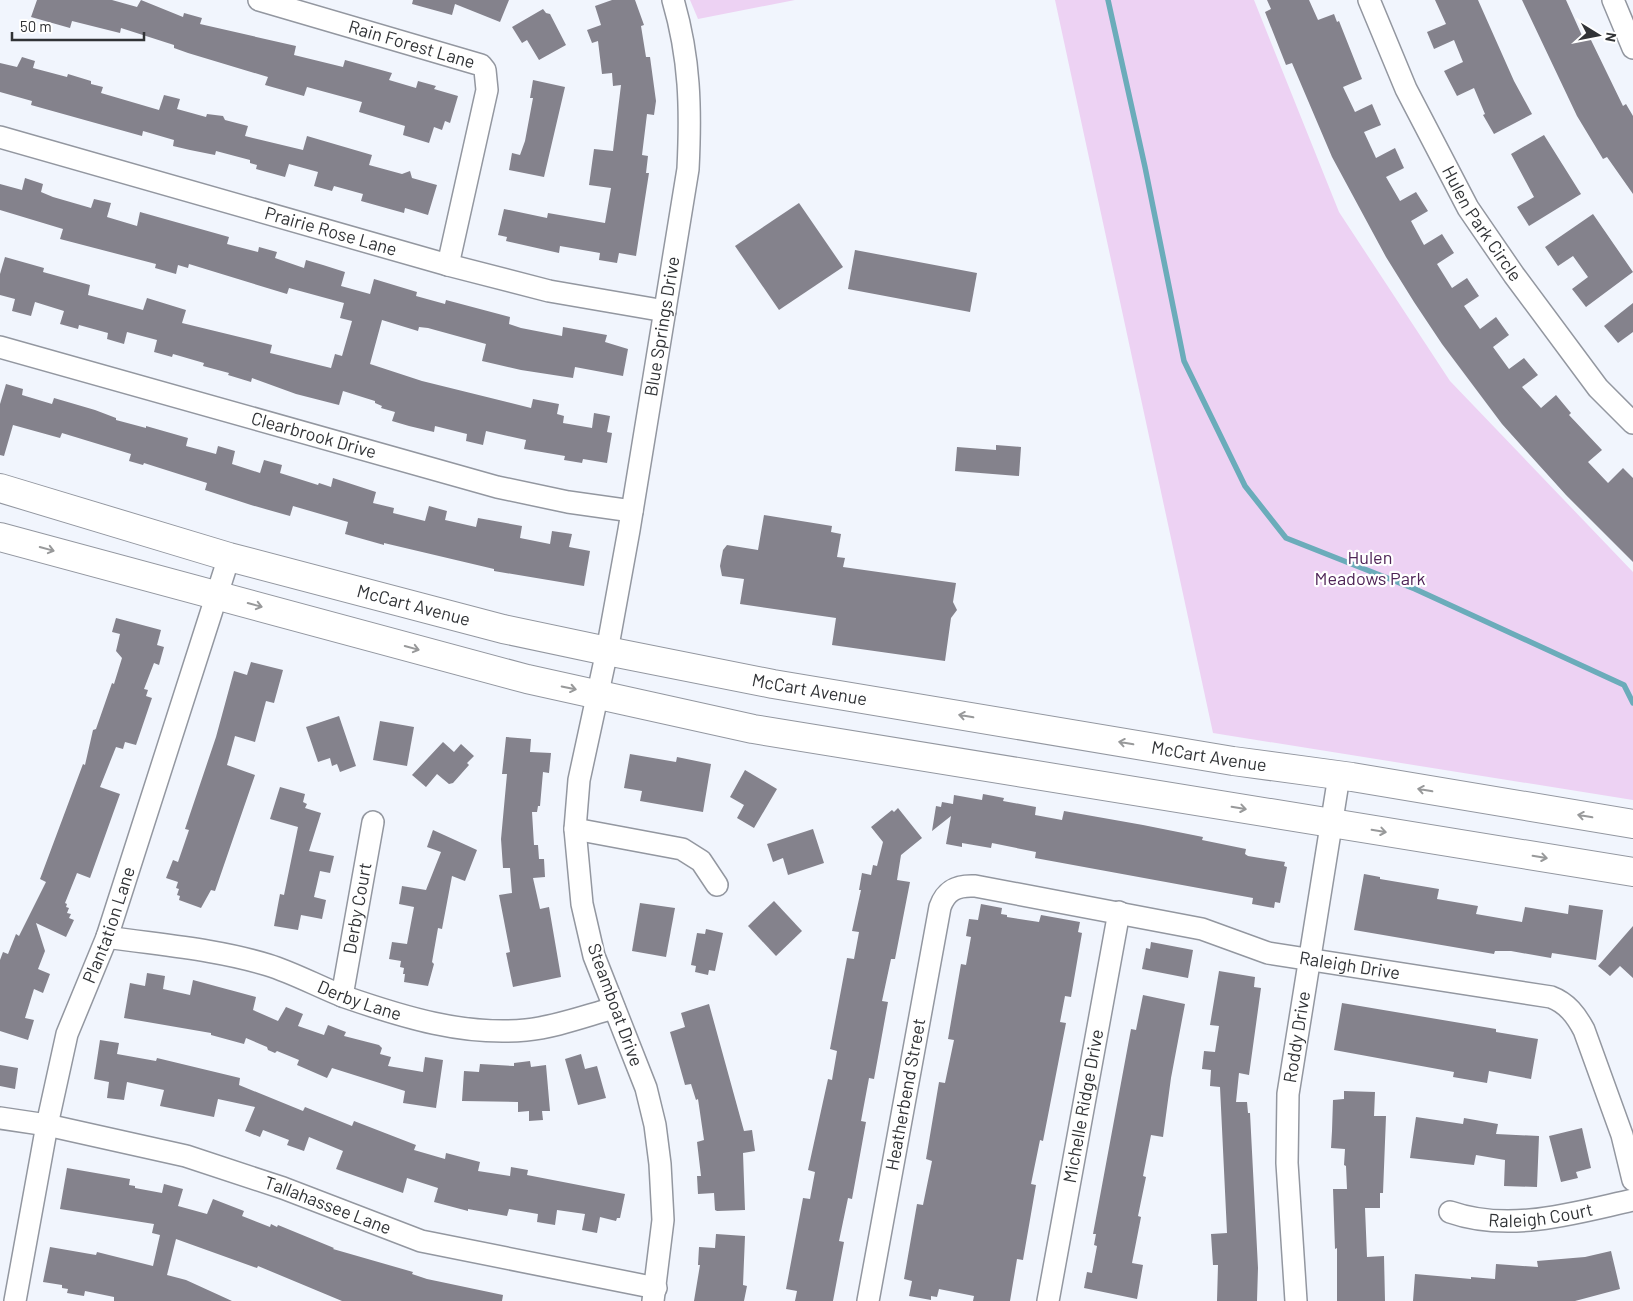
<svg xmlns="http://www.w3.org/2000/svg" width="1633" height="1301" font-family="Barlow,sans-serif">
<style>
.green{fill:#edd2f3}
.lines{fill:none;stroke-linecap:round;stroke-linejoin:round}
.stream{stroke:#6bacba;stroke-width:5.5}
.building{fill:#84828c}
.street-casing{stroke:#9397a0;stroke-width:24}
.secondary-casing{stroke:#9397a0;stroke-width:30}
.street{stroke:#fff;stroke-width:21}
.secondary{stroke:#fff;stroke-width:28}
.oneway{stroke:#98999a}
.labels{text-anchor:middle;stroke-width:4.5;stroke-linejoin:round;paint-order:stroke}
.street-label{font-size:18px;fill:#313336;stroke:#fff}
.park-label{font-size:18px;fill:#4f2457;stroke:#fff}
</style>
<rect width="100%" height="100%" fill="#f1f5fd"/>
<g class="green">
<path d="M690 0H795L698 19Z"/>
<path d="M1055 0H1254L1339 212 1450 381 1633 572V800L1213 733Z"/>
</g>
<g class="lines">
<path class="stream" d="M1108 0 1145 167 1184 361 1245 486 1286 538 1415 589 1624 685 1633 703"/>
</g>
<g class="building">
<path d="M37 0H112L137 7 141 0 183 17 184 13 202 18 200 24 296 46 294 55 343 67 345 60 392 73 389 80 416 88 418 81 436 86 434 89 458 96 450 123 445 121 442 130 434 127 429 143 403 135 405 126 359 112 362 102 307 87 304 96 265 85 268 77 188 53 174 48V45L121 28 120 33 72 21 70 28 31 17Z"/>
<path d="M413 0H509L500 22 455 4 452 15 412 4Z"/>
<path d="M612 0H635L644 25 641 26 646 57H650L656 101 654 115 647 114 642 155 648 156 646 173H649L636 256 619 253 617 263 599 260 600 253 560 246 559 253 506 241 507 237 498 235 504 209 547 218 548 213 605 223 611 188 589 185 594 149 613 151 621 85 613 86 612 73 602 74 598 41 592 43 587 30 601 25 595 6Z"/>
<path d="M1267 0H1309L1318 20 1334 14 1337 22 1339 21 1362 79 1343 87 1355 112 1372 104 1381 125 1364 132 1376 158 1395 148 1404 168 1386 177 1400 201 1416 192 1428 211 1411 221 1424 245 1442 234 1454 253 1437 264 1452 288 1467 278 1479 296 1464 306 1480 329 1496 317 1509 335 1493 347 1509 369 1524 358 1538 375 1522 387 1541 408 1556 395 1571 413 1569 415 1602 450 1588 462 1608 483 1623 468 1633 478V562L1566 495 1502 424 1442 344 1414 302 1386 257 1332 157 1292 63 1286 65 1265 12 1271 9Z"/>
<path d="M1435 0H1478L1514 81 1532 114 1494 134 1483 115 1485 114 1474 88 1457 96 1444 71 1463 62 1454 40 1434 49 1427 32 1446 24Z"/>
<path d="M1522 0H1566L1584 40 1590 38 1623 106 1626 104 1633 116V194L1607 157 1603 159 1577 116Z"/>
<path d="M543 9 546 13 550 14 566 45 539 60 527 40 522 43 512 27Z"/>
<path d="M22 57 35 61 33 68 67 77 68 74 91 81V84L103 87 101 93 159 110 164 95 180 99 177 109 206 117 207 114 223 116 225 120 248 126 245 136 303 150 307 136 372 155 369 165 402 174 410 171 412 178 437 185 428 215 405 208 404 213 361 201 363 194 334 186 332 191 314 186 318 172 289 164 285 177 256 169 257 165 250 163V160L216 151 215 155 190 150 173 146 174 140 143 131 142 136 31 105 32 101 0 92V63L17 67Z"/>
<path d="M533 80 565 87 544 177 509 170 512 153 520 155 525 141 533 98H530Z"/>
<path d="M1544 135 1581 194 1529 226 1517 207 1534 197 1511 154Z"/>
<path d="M25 178 43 184 41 192 53 197 91 208 94 199 111 203 107 217 137 226 140 212 229 237 227 244 258 252 259 247 277 252 275 258 304 268 306 260 323 265 345 272 341 286 370 294 374 279 417 292 416 296 445 304 446 300 510 317 509 324 521 328 562 336 563 327 607 335 605 342 628 349 623 376 575 367 573 378 521 370 482 361 486 344 428 328 419 327 418 331 382 320 370 364 422 381 531 408 533 399 559 404 557 414 564 416 563 423 592 428 594 413 610 416 607 432 612 433 607 463 583 459 582 463 564 460 565 456 524 449 526 440 486 431 483 445 466 441 467 434 435 426 434 432 409 426 392 421 395 412 381 408 382 406 375 403V401L343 391 339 405 296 394 252 378 251 382 228 375 229 373 203 366 204 363 173 354 172 357 154 352 157 340 127 332 124 344 107 339 108 333 79 325 78 329 60 324 64 311 35 302 31 316 12 311 15 299 0 295V274L5 257 44 268 43 272 90 285 88 295 143 310 147 298 186 310 182 323 272 345 270 353 331 368 335 354 342 356 352 321 340 318 344 303 289 288 287 294 189 264 188 268 178 265 176 274 155 268 156 264 60 239 63 229 0 210V184L22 190Z"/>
<path d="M799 203 843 267 779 310 735 246Z"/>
<path d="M1593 214 1633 272 1586 307 1572 289 1588 277 1573 256 1558 266 1545 247Z"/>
<path d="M855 250 977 273 970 312 848 289Z"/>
<path d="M1633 303V332L1618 343 1604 326Z"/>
<path d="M6 384 23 389 22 395 52 404 54 398 95 410 116 418V420L146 428V426L188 438 186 446 216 454 218 446 235 451 232 464 260 473 264 460 282 465 280 473 318 485 319 483 331 487 333 478 376 492 373 503 394 508 393 513 425 521 429 506 447 511 445 520 476 527 478 518 522 526 520 538 550 544 552 531 572 534 569 547 590 551 584 586 494 571V569L384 543V545L345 534 348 522 293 506 290 516 251 505 205 490 207 483 144 463 143 465 129 461 131 454 62 433 60 438 13 425 4 456 0 455V404Z"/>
<path d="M996 445 1021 447 1019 476 955 471 957 447 996 450Z"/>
<path d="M764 515 832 526 831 532 841 534 837 557 845 558 843 567 956 583 953 602 957 610 951 618 945 661 832 645 836 618 740 604 744 579 722 576 720 566 723 550 727 545 758 550Z"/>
<path d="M116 618 161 630 157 645 164 647 159 665 154 663 144 689 148 690 146 696 152 698 136 745 125 742 123 749 116 747 100 787 120 794 90 878 77 873 65 903 67 904 66 907 69 908 67 913 71 914 69 918 74 920 66 937 36 923 45 951 38 969 50 974 43 993 34 989 25 1018 34 1020 28 1040 0 1031V960L3 952 8 954 16 934 19 936 46 882 40 879 83 764 85 765 93 730 96 729 112 683 114 684 122 658 116 651 120 634 112 632Z"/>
<path d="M251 662 283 670 274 703 266 701 255 742 235 736 227 765 255 775 215 891 211 890 201 908 179 900 180 896 177 895 179 889 176 888 178 882 166 878 173 860 178 862 189 830 185 829 216 737 234 671 247 675Z"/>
<path d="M339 716 356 766 340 772 337 764 332 766 330 758 318 762 306 727Z"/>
<path d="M380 721 414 727 407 766 373 760Z"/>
<path d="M506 737 531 739 530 752 551 753 549 773 543 772 540 806H538L537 812H532L534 845H538L539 859H544L545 877 533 878 540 909 549 907 561 977 513 987 506 953 510 952 499 895 512 893 510 868H503L501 839 507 774H502Z"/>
<path d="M443 742 454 752 461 744 474 756 467 763 469 765 453 783 449 784 437 774 426 787 412 775Z"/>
<path d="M630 754 676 762 677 757 711 764 703 812 640 801 642 791 624 788Z"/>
<path d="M745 770 777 789 754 828 737 818 744 805 730 797Z"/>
<path d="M280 787 305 794 303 802 307 804 305 808 321 813 309 851 334 856 330 873 320 871 314 897 326 900 322 919 301 915 298 930 274 926 280 894 284 895 298 827 270 819Z"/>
<path d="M983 794 1004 798 1003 801 1036 807 1035 815 1062 820 1064 811 1143 825 1203 837 1202 840 1246 849 1245 854 1248 856 1285 862 1284 866 1287 867 1280 903 1275 902 1274 908 1252 904 1253 898 1035 858 1036 852 992 843 991 848 962 843V847L946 844 951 816 932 831 936 806 941 807 942 802 953 804 954 795 982 800Z"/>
<path d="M898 808 922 838 901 855 897 880 910 882 895 959H891L882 1001 888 1002 874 1079 869 1078 861 1121 866 1122 852 1199 848 1198 839 1241 844 1242 833 1301H795L797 1291 786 1289 803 1198 810 1199 815 1172 808 1170 828 1079 832 1080 837 1051 830 1049 847 958 854 959 859 932 852 931 861 890H859L862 873 871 875 873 865 877 866 883 842 871 827 892 810 894 812Z"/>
<path d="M813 829 824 863 788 875 783 858 773 862 767 844Z"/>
<path d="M433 830 477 850 465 881 452 876 442 929 438 928 432 962 434 964 428 986 404 982 405 974H403L404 968 400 967 401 961 389 959 392 942 407 944 414 907 399 904 402 886 426 890 441 852 427 847Z"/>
<path d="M1364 874 1380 877V879L1439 889 1437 899 1478 906 1476 914 1522 922 1525 907 1568 914 1569 905 1603 910 1596 960 1552 953 1551 958 1511 951H1495L1494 954 1354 930Z"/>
<path d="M774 901 802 931 776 956 748 926Z"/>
<path d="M640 903 675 908 666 957 632 951Z"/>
<path d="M981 904 1002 908 1001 914 1007 915V917L1039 922 1041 915 1080 922 1078 932 1082 933 1071 997 1065 996 1060 1022 1066 1023 1043 1141 1040 1140 1031 1184 1036 1185 1023 1260 1017 1259 1010 1301H973L974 1296 939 1289 937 1297 931 1296V1300L909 1296 912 1281 904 1279 917 1204 923 1205 932 1161 926 1159 939 1082 945 1083 954 1040 948 1039 961 964 966 965 971 937 966 936 969 919 978 920Z"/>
<path d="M1633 926V978L1620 966 1610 976 1598 966Z"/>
<path d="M706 929 723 933 715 971 709 970 708 975 695 972 696 966 691 965 697 933 705 934Z"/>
<path d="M1151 942 1193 950 1188 978 1142 969 1146 948 1150 949Z"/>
<path d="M1219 971 1255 977 1254 987 1261 988 1249 1075 1239 1073 1236 1102H1247L1248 1113H1250L1258 1268 1257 1301H1217L1218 1265H1213L1211 1234 1227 1233 1220 1087 1210 1086 1211 1070 1202 1069 1204 1051 1215 1052 1219 1026 1210 1025Z"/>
<path d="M147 973 165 976 163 989 190 995 193 980 256 997 253 1010 278 1021 286 1007 303 1014 298 1026 324 1035 328 1025 346 1032 344 1036 379 1045 382 1048 380 1054 391 1057 388 1066 423 1072 425 1057 443 1060 436 1108 403 1103 405 1091 332 1068 327 1078 297 1065 299 1060 277 1051 275 1053 268 1050 267 1047 246 1038 244 1044 211 1035V1033L124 1018 130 983 145 986Z"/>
<path d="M1143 995 1185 1004 1171 1078 1163 1137 1151 1135 1143 1176 1146 1177 1138 1216 1141 1217 1132 1263 1143 1265 1137 1299 1084 1288 1087 1272 1092 1273 1097 1246 1094 1245 1096 1234H1093L1131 1029 1136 1030Z"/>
<path d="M1342 1003 1496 1029V1032L1538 1039 1531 1079 1489 1071 1487 1083 1453 1077 1454 1072 1334 1050Z"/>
<path d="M709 1004 744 1131 752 1130 755 1151 743 1153 745 1210 717 1211 715 1210 714 1193 698 1194 697 1176H701L697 1142 704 1140 698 1099 696 1100 691 1084 685 1085 670 1032 685 1027 681 1013Z"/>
<path d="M100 1040 119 1043 117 1054 156 1061 157 1058 240 1078 239 1085 303 1111 305 1107 352 1126 354 1121 416 1145 414 1150 445 1159 446 1153 480 1162 478 1171 510 1176 511 1167 528 1170 527 1175 625 1194 620 1218H617L616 1221 600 1217 597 1233 582 1230 585 1214 557 1210 555 1225 537 1222 538 1214 509 1209 507 1216 468 1209V1211L434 1202 438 1188 407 1178 403 1193 336 1169 343 1151 309 1137 304 1151 287 1145 289 1140 263 1130 260 1137 245 1131 255 1107 218 1099 214 1117 160 1106 164 1090 127 1082 124 1100 107 1098 109 1082 94 1079Z"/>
<path d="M581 1054 585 1069 597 1066 606 1098 578 1105 565 1059Z"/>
<path d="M530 1061 531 1067 546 1065 550 1111H542L543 1120 529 1121V1111L518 1112V1102L462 1101 464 1071 479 1072 480 1064 514 1066V1063Z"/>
<path d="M0 1065 18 1068 15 1089 0 1086Z"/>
<path d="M1344 1091 1375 1092 1374 1116H1386L1383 1193H1380V1208H1365L1367 1257 1384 1256 1385 1301H1337V1248L1335 1249 1333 1189H1347L1346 1166 1344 1165 1345 1149 1331 1148 1332 1131 1333 1100 1344 1099Z"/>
<path d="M1416 1117 1463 1124 1464 1118 1498 1124 1496 1134 1539 1136 1537 1187 1504 1186 1505 1160 1476 1155 1474 1165 1410 1158Z"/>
<path d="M1582 1128 1591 1168 1576 1172 1578 1178 1561 1182 1549 1136Z"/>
<path d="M67 1168 130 1179 129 1185 135 1186V1188L162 1193 164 1184 183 1189 178 1206 207 1214 213 1199 244 1211 242 1216 270 1227 271 1224 277 1227 278 1225 334 1248 333 1249 413 1272 412 1274 427 1279 503 1295 502 1301H342L258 1266 257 1268 176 1239 167 1275 186 1280 232 1301H114V1297L85 1291 84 1296 67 1293 68 1289 62 1288V1285L43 1282 50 1247 96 1255 97 1252 153 1266 160 1235 152 1233 154 1224 60 1209Z"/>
<path d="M716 1234 745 1236 743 1285 747 1286 744 1301H694L700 1265H698L699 1247 715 1248Z"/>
<path d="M1611 1251 1620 1289 1575 1301H1413L1415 1274 1471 1279V1277L1495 1279 1496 1264 1538 1267 1537 1261 1585 1257Z"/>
</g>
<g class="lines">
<g class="street-casing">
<g id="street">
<path id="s1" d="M259 0 481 65 485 70 487 90 448 265"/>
<path id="s2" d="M1369 0 1406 89 1468 208 1514 275 1598 388 1633 423"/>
<path d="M1613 0 1633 48"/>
<path id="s3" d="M0 137 448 265 549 291 665 311"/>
<path id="s4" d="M0 347 497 487 568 502 632 511"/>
<path d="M575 829 682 849 701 861 717 885"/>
<path id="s5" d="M107 937C160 945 216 949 268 965 294 973 319 987 345 997 403 1017 464 1036 526 1030 556 1027 585 1016 614 1008"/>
<path id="s6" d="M342 996 373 822"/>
<path id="s7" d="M0 1118 47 1125 186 1156 283 1188 421 1241 656 1288"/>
<path id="s8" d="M1450 1212C1510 1233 1574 1213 1633 1200"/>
<path id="s9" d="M15 1301 47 1125 67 1034 107 937 229 557"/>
<path id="s10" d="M653 1301 663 1220 660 1164 655 1125 646 1088 594 956 582 904 575 829 579 780 607 651 629 530 688 169C691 109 690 58 673 0"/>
<path id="s11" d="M868 1301 940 907C946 890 957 885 975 886L1202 929 1268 953 1551 997C1567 1003 1576 1015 1584 1030L1622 1135 1633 1180"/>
<path id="s12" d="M1048 1301 1119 912"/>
<path id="s13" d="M1296 1301 1287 1163 1288 1094 1339 776"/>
</g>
</g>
<g class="secondary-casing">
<g id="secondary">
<path id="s14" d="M0 488 229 557 503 629 607 651 773 684 1233 761 1352 777 1633 824"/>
<path d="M0 537 527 679 753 729 1633 872"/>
</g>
</g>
<use href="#street" class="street"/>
<use href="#secondary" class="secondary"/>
</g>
<defs><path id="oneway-shaft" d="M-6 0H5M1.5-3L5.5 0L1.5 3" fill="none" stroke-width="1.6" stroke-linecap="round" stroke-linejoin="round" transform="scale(1.25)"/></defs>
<g class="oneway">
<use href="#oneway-shaft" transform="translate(47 549) rotate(15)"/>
<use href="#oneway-shaft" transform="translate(255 605) rotate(15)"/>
<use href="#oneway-shaft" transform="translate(412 648) rotate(15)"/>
<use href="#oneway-shaft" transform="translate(569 688) rotate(12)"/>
<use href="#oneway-shaft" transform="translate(966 716) rotate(-170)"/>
<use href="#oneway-shaft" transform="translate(1126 743) rotate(-170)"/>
<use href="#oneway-shaft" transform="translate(1425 790) rotate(-170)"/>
<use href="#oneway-shaft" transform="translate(1239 808) rotate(9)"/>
<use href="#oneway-shaft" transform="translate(1585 816) rotate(-170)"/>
<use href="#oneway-shaft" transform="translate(1379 831) rotate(9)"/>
<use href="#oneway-shaft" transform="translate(1540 857) rotate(9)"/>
</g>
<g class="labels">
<g class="street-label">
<text dy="6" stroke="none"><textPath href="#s1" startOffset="159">Rain Forest Lane</textPath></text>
<text dy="6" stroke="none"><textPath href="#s2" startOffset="251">Hulen Park Circle</textPath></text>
<text dy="6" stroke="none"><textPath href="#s3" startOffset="344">Prairie Rose Lane</textPath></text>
<text dy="6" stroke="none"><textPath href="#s10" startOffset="996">Blue Springs Drive</textPath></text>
<text dy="6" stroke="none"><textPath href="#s4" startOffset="326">Clearbrook Drive</textPath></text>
<text dy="6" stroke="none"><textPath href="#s14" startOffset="430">McCart Avenue</textPath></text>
<text dy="6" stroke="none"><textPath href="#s14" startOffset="835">McCart Avenue</textPath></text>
<text dy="6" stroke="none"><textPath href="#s14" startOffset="1240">McCart Avenue</textPath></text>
<text dy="6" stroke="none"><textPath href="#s6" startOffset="89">Derby Court</textPath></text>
<text dy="6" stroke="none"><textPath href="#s9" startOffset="389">Plantation Lane</textPath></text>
<text dy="6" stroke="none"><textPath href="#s11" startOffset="829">Raleigh Drive</textPath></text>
<text dy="6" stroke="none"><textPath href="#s5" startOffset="262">Derby Lane</textPath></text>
<text transform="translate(615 1005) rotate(70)" y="6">Steamboat Drive</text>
<text dy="6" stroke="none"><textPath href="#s13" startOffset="265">Roddy Drive</textPath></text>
<text dy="6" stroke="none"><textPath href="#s11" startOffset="210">Heatherbend Street</textPath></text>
<text dy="6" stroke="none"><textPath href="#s12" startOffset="198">Michelle Ridge Drive</textPath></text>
<text dy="6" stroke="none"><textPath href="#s7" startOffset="340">Tallahassee Lane</textPath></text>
<text dy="6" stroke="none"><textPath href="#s8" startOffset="92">Raleigh Court</textPath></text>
</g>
<g class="park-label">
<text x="1370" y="564">Hulen<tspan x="1370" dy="21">Meadows Park</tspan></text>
</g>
</g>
<g transform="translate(1598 35) rotate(100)" stroke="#ffffff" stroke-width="4" paint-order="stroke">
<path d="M0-4L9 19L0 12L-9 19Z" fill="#313336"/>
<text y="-8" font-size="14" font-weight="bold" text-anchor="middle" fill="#313336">N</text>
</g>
<path d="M12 32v8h132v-8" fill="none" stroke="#313336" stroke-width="2.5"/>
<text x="20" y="32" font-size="15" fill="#313336" stroke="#ffffff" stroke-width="4" paint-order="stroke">50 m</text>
</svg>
